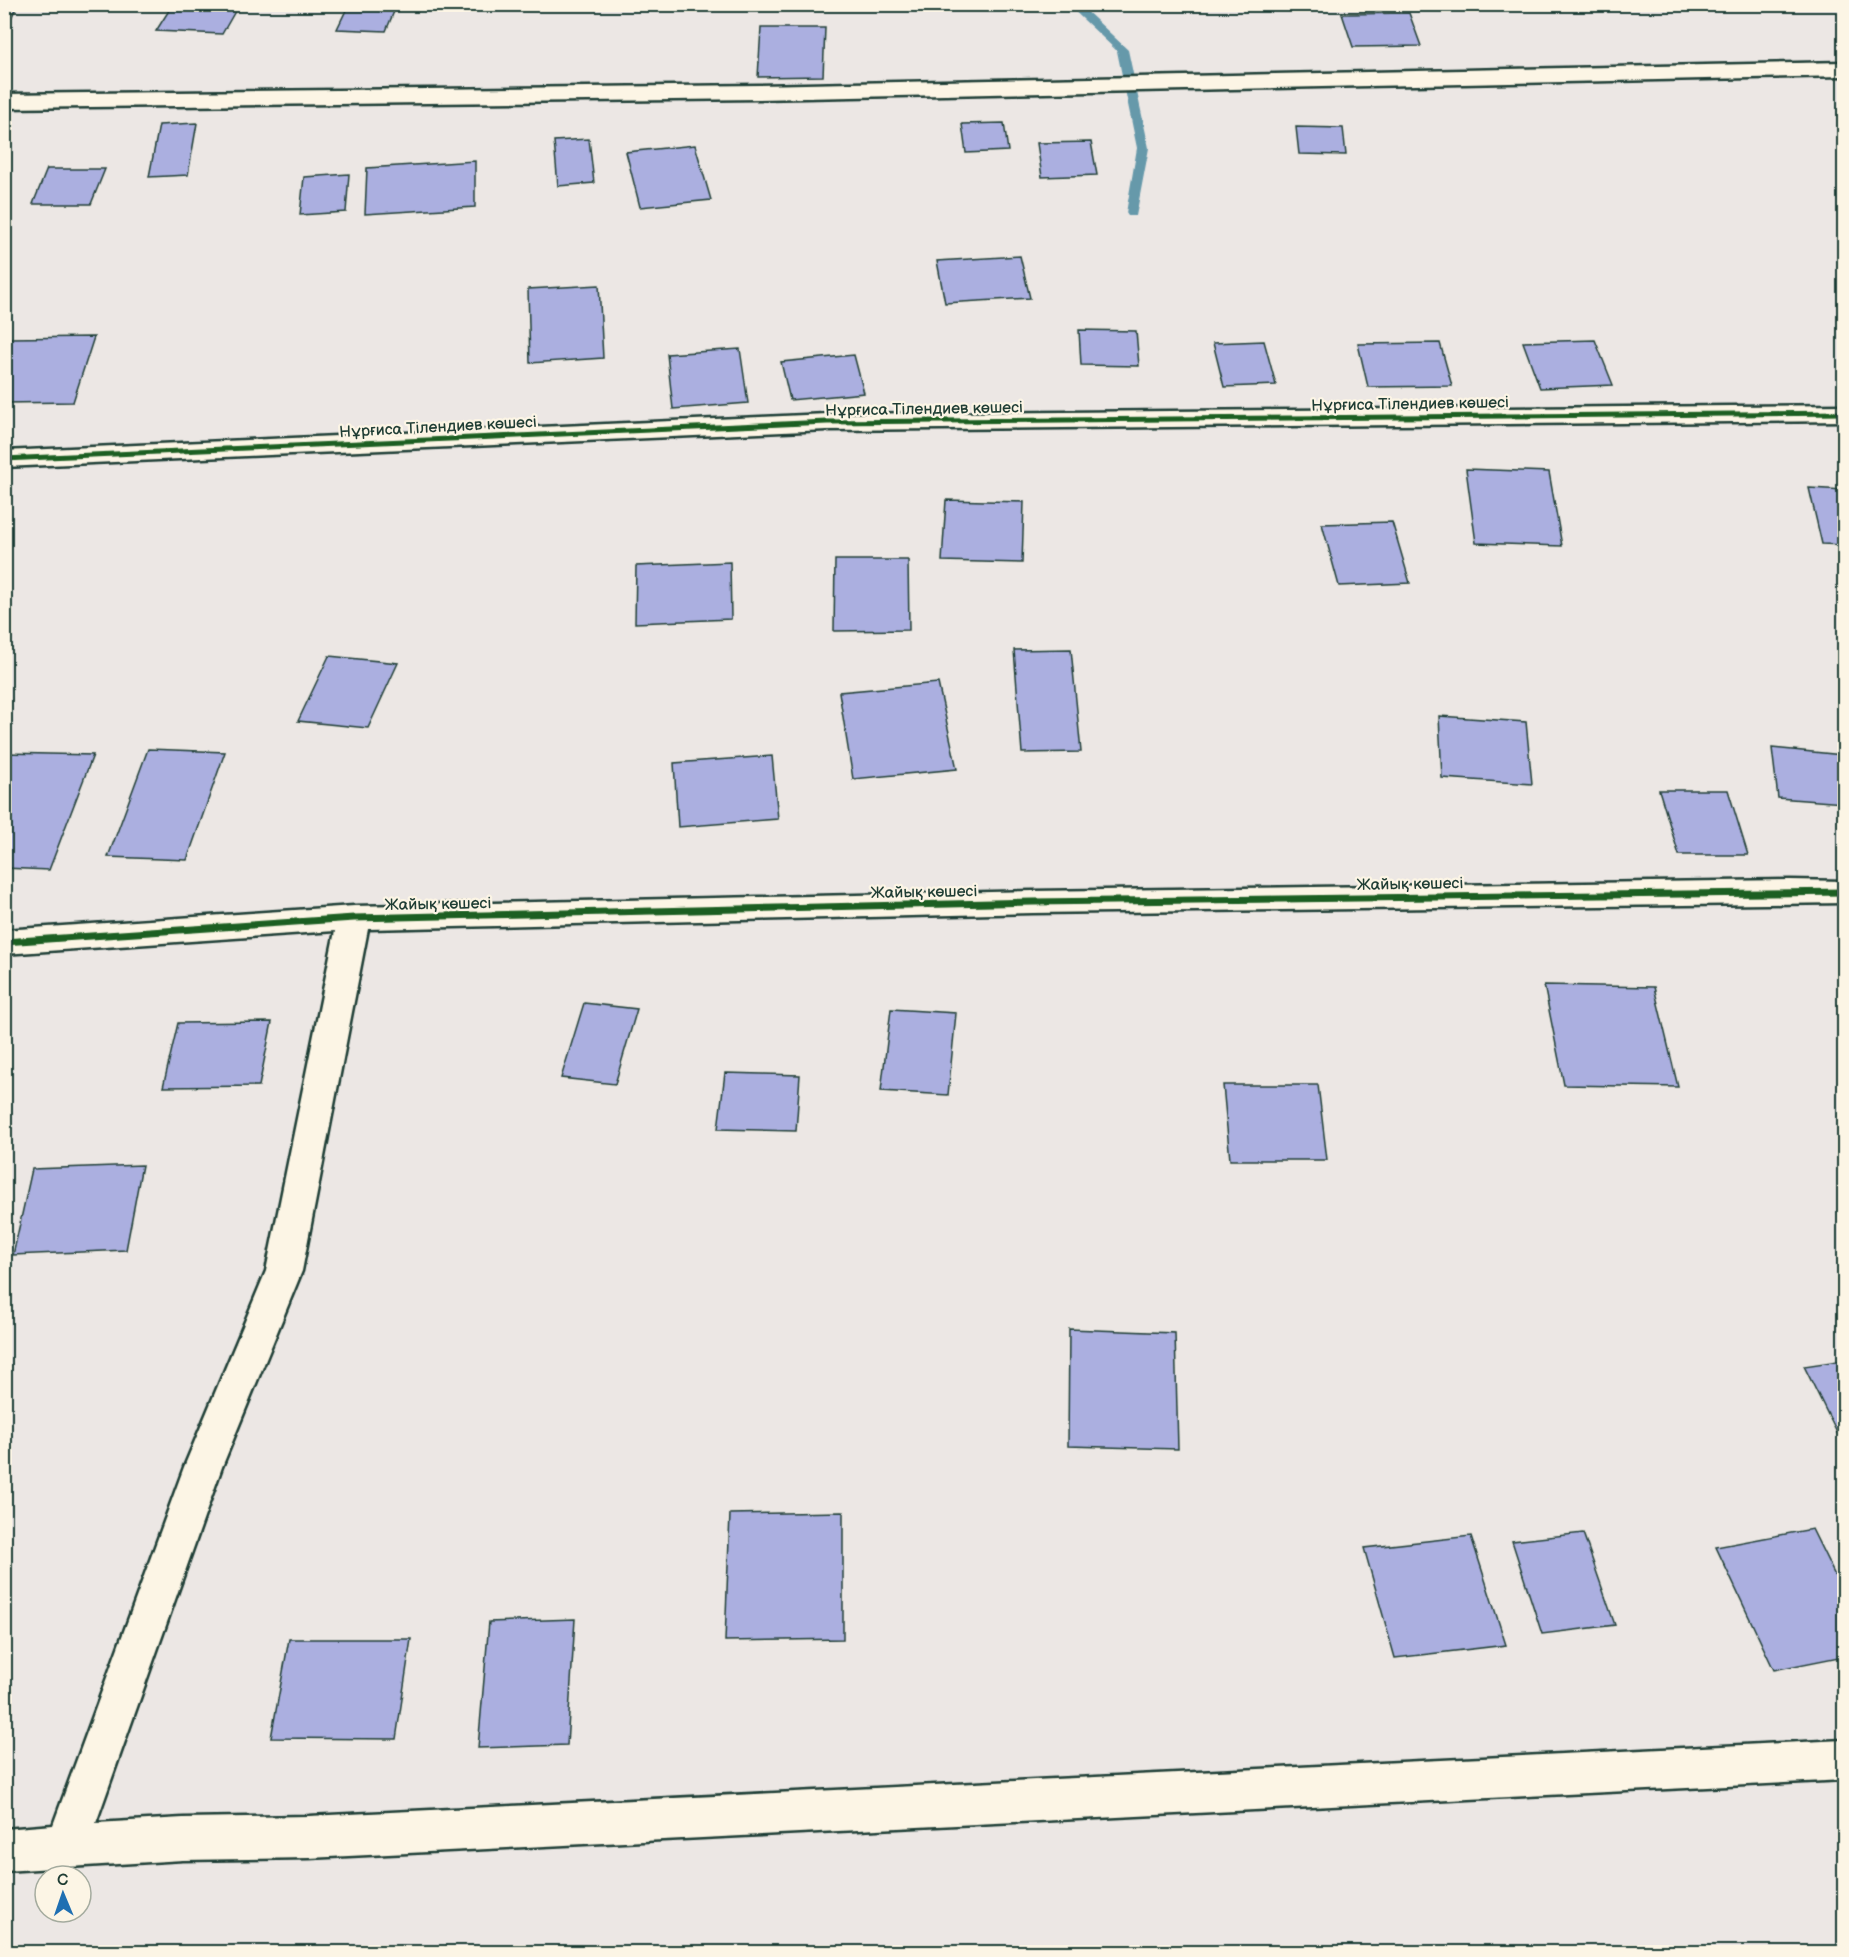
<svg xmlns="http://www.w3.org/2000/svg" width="1849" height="1957" font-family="'Balsamiq Sans',sans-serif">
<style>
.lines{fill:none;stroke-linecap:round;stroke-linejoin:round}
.stream{fill:#69a;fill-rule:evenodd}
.building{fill:#abafe0;stroke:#1f3d34;stroke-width:1.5}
.minor-casing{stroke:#1f3d34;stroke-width:5}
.minor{fill:#fcf5e5;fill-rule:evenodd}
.cycleway-far1-casing{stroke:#fcf5e5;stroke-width:8}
.cycleway-casing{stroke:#fcf5e5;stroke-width:10}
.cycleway-far1{stroke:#1b5e20;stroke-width:5}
.cycleway{stroke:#1b5e20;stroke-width:7}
.labels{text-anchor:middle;stroke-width:4.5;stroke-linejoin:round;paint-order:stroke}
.street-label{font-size:16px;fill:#1f3d34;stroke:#fcf5e5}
</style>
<rect width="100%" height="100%" fill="#ece7e4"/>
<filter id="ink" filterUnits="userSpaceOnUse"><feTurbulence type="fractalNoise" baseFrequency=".0167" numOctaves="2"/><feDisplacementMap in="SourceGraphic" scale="12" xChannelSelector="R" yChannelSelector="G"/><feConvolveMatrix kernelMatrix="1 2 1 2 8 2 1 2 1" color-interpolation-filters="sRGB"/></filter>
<g filter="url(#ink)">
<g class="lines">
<path class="stream" d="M1067 4H1079L1128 50 1149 148 1136 216H1128L1126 213 1137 148 1117 51Z"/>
</g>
<g class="building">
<path d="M4 4H18L5 30H4Z"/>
<path d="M173 4H208L238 6 222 34 156 31Z"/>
<path d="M349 4H397L386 31 337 29Z"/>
<path d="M1409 13 1421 46 1353 47 1342 14Z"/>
<path d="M761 28H825L823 76 758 77Z"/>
<path d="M197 123 188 175 149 177 159 125Z"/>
<path d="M1004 123 1008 151 966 153 962 124Z"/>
<path d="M1296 127 1343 128 1346 155 1299 154Z"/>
<path d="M589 139 594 183 558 186 554 141Z"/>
<path d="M1091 142 1097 175 1042 177 1037 143Z"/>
<path d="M695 145 711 200 640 207 626 152Z"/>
<path d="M475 161V207L365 214 367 168Z"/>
<path d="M47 169H105L91 204H33Z"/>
<path d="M349 174 346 212 300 215 304 177Z"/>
<path d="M1020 256 1030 298 945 303 937 261Z"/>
<path d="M599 285 603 358 530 363 528 289Z"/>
<path d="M1079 330 1136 331 1139 366 1081 365Z"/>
<path d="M94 337 73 402 4 403V348L8 338Z"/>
<path d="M1595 340 1613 385 1540 388 1523 342Z"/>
<path d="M1264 341 1276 385 1224 387 1213 343Z"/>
<path d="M1440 343 1452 386 1368 387 1358 344Z"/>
<path d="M740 349 748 403 673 409 667 354Z"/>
<path d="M854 355 864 393 790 400 781 362Z"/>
<path d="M1466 469 1549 472 1562 546 1476 543Z"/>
<path d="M1809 488 1844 490V545L1822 544Z"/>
<path d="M946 500 1024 502 1022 563 942 561Z"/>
<path d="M1392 522 1410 583 1339 586 1322 524Z"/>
<path d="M835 560H908L909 630 834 631Z"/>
<path d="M730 562 731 619 635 623 636 566Z"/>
<path d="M1071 649 1081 752 1022 753 1014 650Z"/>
<path d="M329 656 398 663 368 728 298 721Z"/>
<path d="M938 683 957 769 853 779 839 692Z"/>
<path d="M1439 716 1526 722 1532 784 1442 778Z"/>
<path d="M1772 748 1843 755 1844 803 1778 798Z"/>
<path d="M148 749 225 752 187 860 108 857Z"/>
<path d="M4 753 93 755 49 870 4 868Z"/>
<path d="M772 756 778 819 678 827 674 763Z"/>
<path d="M1659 790H1728L1748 855H1679Z"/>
<path d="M1544 985 1654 987 1678 1087 1564 1085Z"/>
<path d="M584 1003 637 1009 615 1084 561 1078Z"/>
<path d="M891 1009 956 1013 948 1095 881 1091Z"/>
<path d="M272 1022 259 1086 163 1087 178 1023Z"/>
<path d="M725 1073 800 1075 796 1131 718 1129Z"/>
<path d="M1223 1085H1318L1327 1160H1230Z"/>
<path d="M142 1165 126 1250 13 1255 32 1169Z"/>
<path d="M1069 1329 1175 1333 1178 1449 1068 1446Z"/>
<path d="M1844 1360V1447L1804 1366Z"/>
<path d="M843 1512V1639L725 1641 730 1514Z"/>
<path d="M1812 1529 1844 1594V1656L1774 1670 1716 1547Z"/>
<path d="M1583 1533 1615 1625 1542 1634 1512 1541Z"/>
<path d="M1471 1536 1506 1645 1395 1658 1364 1548Z"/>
<path d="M575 1619 567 1745 478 1748 489 1622Z"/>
<path d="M289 1639H411L396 1739 271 1738Z"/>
</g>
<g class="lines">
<g class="minor-casing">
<g id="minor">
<path d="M1844 62V76L759 99 4 108V94L759 85Z"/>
<path d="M1844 405V421L827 430 4 467V451L827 414Z"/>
<path d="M1790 880 1844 881V903L1033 913 368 929 302 1271 222 1467 96 1823 183 1818 309 1816 1844 1740V1780L309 1858 183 1860 4 1871V1829L53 1825 184 1467 266 1271 335 931 4 954V930L354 906 1033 891Z"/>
</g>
</g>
<use href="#minor" class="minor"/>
<g class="cycleway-far1-casing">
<path id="cycleway-far1" d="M4 459 827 422 1844 413"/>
</g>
<g class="cycleway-casing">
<path id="cycleway" d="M4 942 354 918 1033 902 1844 892"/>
</g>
<use href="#cycleway-far1" class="cycleway-far1"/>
<use href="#cycleway" class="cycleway"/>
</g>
</g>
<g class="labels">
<g class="street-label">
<text transform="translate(1410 403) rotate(-1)" y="6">Нұрғиса Тілендиев көшесі</text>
<text transform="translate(924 408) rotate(-1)" y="6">Нұрғиса Тілендиев көшесі</text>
<text transform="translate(438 426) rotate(-3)" y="6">Нұрғиса Тілендиев көшесі</text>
<text transform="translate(1410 883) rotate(-1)" y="6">Жайық көшесі</text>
<text transform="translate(924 891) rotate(-1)" y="6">Жайық көшесі</text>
<text transform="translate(438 903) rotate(-1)" y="6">Жайық көшесі</text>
</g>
</g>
<rect width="1849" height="1957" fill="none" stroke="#fcf5e5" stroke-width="24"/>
<rect x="12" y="12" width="1825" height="1933" fill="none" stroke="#1f3d34" stroke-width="2" filter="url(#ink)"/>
<g transform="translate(63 1894) rotate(358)"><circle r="28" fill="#fcf5e5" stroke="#a4ab9e" stroke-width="1.5"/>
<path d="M0-4.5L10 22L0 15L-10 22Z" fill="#1f6fb2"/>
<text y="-9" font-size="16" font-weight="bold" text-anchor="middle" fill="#1f3d34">С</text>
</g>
</svg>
